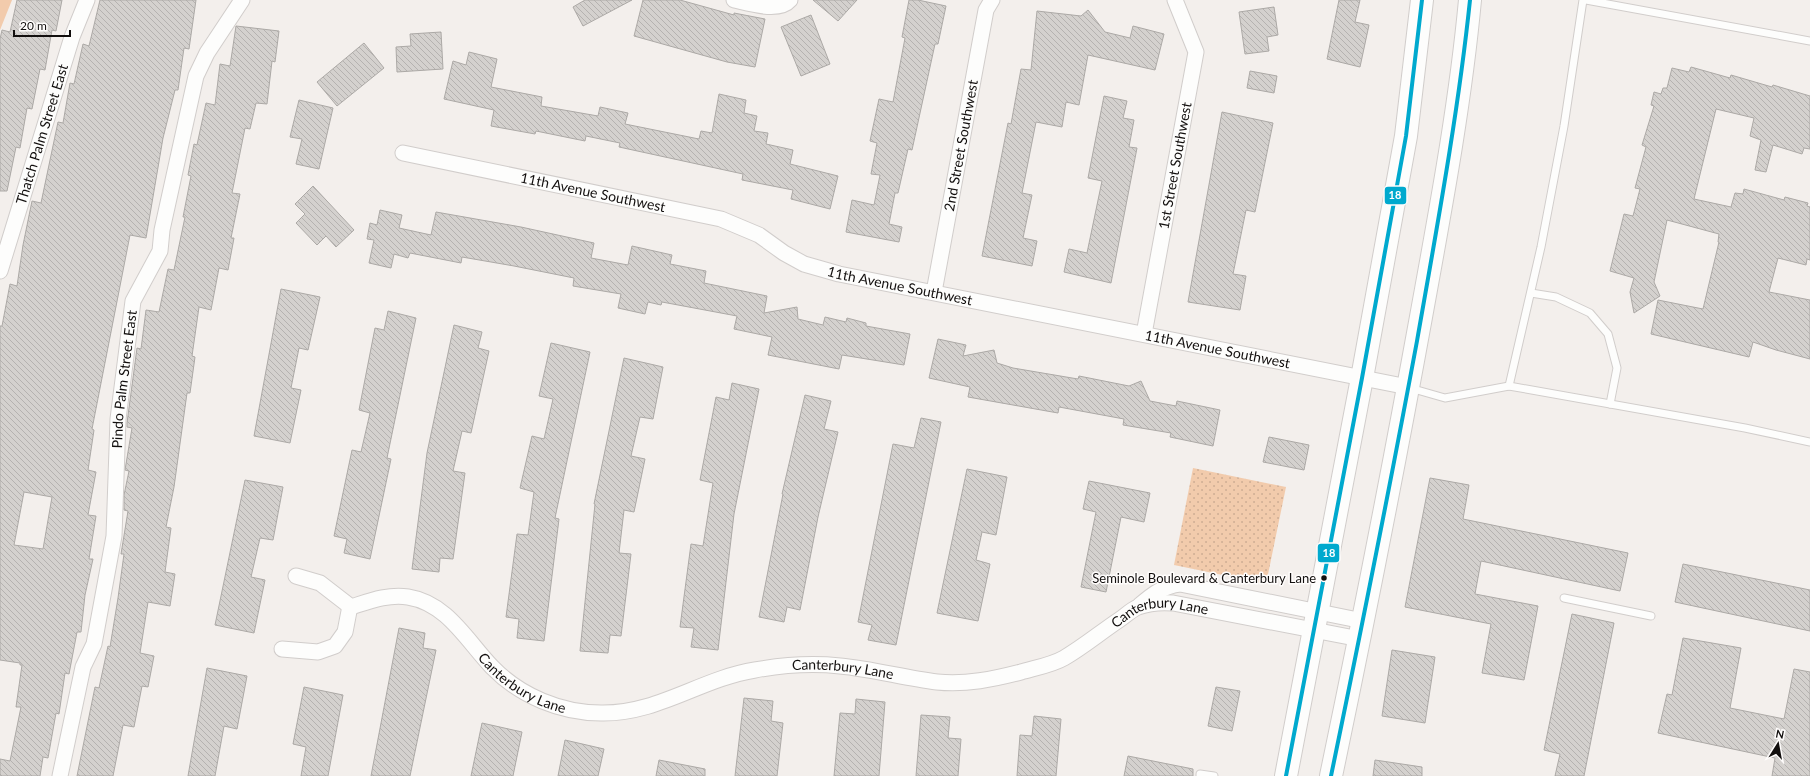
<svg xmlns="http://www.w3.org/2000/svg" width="1810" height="776" font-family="Lato,sans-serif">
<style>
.grass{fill:#f2cbac}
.park{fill:url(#park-dots)}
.building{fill:url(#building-back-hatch);stroke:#aca9a6;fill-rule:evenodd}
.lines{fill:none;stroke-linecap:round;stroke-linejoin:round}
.service-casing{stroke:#d1cdcb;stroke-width:9}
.minor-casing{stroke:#d1cdcb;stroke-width:17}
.primary-casing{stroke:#d1cdcb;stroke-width:24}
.service{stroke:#fdfdfc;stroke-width:7}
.minor{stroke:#fdfdfc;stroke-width:15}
.primary{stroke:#fdfdfc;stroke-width:22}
.bus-1-casing{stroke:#fffdfc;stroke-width:7}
.bus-1{stroke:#00a9ce;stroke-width:4}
.bus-dot{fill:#120f0e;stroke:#fffdfc;stroke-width:1.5}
.labels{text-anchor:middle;stroke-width:3;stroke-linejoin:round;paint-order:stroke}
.bus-label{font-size:13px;fill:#120f0e;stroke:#fffdfc;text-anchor:end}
.street-label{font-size:14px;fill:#120f0e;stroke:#fffdfc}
.line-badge{stroke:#fffdfc;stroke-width:1.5}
.badge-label{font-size:11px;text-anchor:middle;font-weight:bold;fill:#fff}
</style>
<defs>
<pattern id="park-dots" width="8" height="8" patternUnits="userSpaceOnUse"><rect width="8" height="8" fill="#f2cbac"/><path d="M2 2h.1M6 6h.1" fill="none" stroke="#cead93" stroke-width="1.8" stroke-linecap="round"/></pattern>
<pattern id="building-back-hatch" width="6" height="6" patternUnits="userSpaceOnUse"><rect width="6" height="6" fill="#d4d1ce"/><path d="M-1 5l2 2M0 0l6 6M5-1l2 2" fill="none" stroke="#b5b2b0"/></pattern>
</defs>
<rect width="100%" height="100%" fill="#f3efec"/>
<path class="grass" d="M0 0H12L0 30Z"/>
<path class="park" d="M1193 468 1286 487 1266 584 1174 565Z"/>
<g class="building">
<path d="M17 0H62L56 31 52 30 45 70 40 69 32 109 27 108 20 148 16 147 7 191H0V39L2 30 10 32Z"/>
<path d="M100 0H196L189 49 184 48 178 90H175L163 138 146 238 130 235 92 429 94 430 88 470 96 472 88 515 96 516 89 559H93L85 595 81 632H77L69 674 65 673 59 714 56 713 48 758 43 757 40 776H0V759L10 761 21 707H16L22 665H20V663L0 660V326H2L10 284 17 286 23 245 32 201 41 203 58 122 63 123 70 83 74 84 83 44 89 46ZM24 492 52 497 43 549 14 545Z"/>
<path d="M585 0H632L583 26 573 7Z"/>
<path d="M643 0H680L734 15V13L765 19 755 67 727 62 634 36Z"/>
<path d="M813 0H857L838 21Z"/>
<path d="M909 0H918L946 6 938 44H935L912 150 908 149 898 193H895L889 224 902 227 899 242 846 232 852 200 874 205 880 175 871 174 877 143 870 141 879 99 893 102 905 38 902 37Z"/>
<path d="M1339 0H1360L1355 22 1369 25 1360 67 1327 59Z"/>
<path d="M1274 7 1278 35 1267 37 1269 51 1245 54 1239 12Z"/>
<path d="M1088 10 1105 32 1130 38 1133 26 1164 34 1155 70 1088 55 1079 105 1066 102 1062 127 1036 122 1022 193 1032 195 1023 238 1037 241 1032 266 982 256 1008 123 1011 124 1021 69 1031 70 1037 11 1081 16Z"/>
<path d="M811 15 830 64 801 76 781 27Z"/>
<path d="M236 26 279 31 275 62 272 61 267 104 256 103 250 129 245 128 232 193 240 194 231 238H234L228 270 219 268 211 310 199 307 192 356 195 357 190 393H187L174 487 166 527 171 528 165 572 175 574 170 606 148 602 140 653 154 656 148 687 142 686 134 727 123 725 113 776H77L95 687 99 688 108 646 110 647 118 598 124 554H121L128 511 124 510V495L129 471 125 470 132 428 127 427V423L137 348 141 349 146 310 159 312 168 269 174 270 185 217H183L191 176 188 175 194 144 197 145 206 103 215 105 220 64 230 66Z"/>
<path d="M441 32 443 69 397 72 396 47 411 46 410 34Z"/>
<path d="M364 43 384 68 337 106 317 82Z"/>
<path d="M469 52 497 59 491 87 542 97 541 106 598 116 600 107 628 113 625 124 699 139 701 131 712 133 719 94 746 100 744 113 757 116 754 131 768 133 766 144 793 150 790 164 838 176 830 209 791 199 793 190 742 180 743 174 619 147 620 143 586 136 585 141 536 131 535 134 491 126 494 110 444 99 453 61 466 65Z"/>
<path d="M1691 67 1730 78 1731 75 1772 87 1773 85 1810 96V149L1804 148 1802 154 1773 145 1766 172 1755 170 1761 140 1750 136 1754 118 1716 109 1694 199 1731 207 1735 193 1743 194 1744 189 1784 200 1785 197 1808 203 1807 206 1810 207V260L1807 259 1806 265 1778 258 1769 292 1810 300V359L1776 350 1753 342 1749 357 1651 334 1658 300 1703 309 1719 242H1718L1719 234 1667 220 1654 282 1660 296 1634 313 1630 292 1634 278 1610 271 1624 214 1633 216 1640 189 1635 188 1646 147 1642 145 1654 106 1651 105 1654 92 1661 94 1663 88H1667L1672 68 1689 72Z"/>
<path d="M1250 71 1277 76 1274 93 1247 88Z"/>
<path d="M1104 96 1127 101 1123 118 1134 120 1129 147 1137 148 1111 283 1064 272 1069 249 1087 253 1102 181 1088 178Z"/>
<path d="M299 100 333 108 319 169 296 164 302 139 290 137Z"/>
<path d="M1222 112 1273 123 1255 212 1246 210 1233 274 1246 276 1240 310 1188 302Z"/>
<path d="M313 186 354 230 336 247 326 236 317 245 296 223 305 214 295 204Z"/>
<path d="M380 210 402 215 399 228 431 235 436 212 521 227 594 243 591 258 628 265 632 246 672 255 670 264 706 271 704 283 767 296 764 313 797 307 798 319 823 325 825 317 846 322 847 318 866 323V326L910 334 904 365 842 355 839 369 768 355 772 337 734 329 737 316 662 302 661 305 648 302 645 314 618 308 621 294 573 286 574 278 514 266 462 257 461 263 410 253 408 258 394 254 391 268 369 263 374 240 367 239 370 223 377 225Z"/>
<path d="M281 289 320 297 308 350 299 348 291 388 301 390 290 443 254 436Z"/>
<path d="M388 311 416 318 387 458 391 459 370 559 344 553 347 539 334 536 352 450 361 452 370 413 359 410 375 328 384 330Z"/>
<path d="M454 325 482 332 478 348 489 351 471 433 462 431 453 471 465 473 453 559 440 558 439 572 412 569 427 453Z"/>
<path d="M938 339 966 345 963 356 994 350 997 363 1013 368 1078 379 1079 376 1129 386 1141 381 1150 401 1176 406 1177 401 1220 410 1213 446 1170 437 1171 433 1123 425 1124 419 1059 407 1058 413 968 397 970 387 929 378Z"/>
<path d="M551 343 590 352 555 518 559 519 544 641 517 638 519 619 506 617 517 534 528 535 534 492 520 488 532 436 544 439 553 399 539 396Z"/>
<path d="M624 358 663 367 653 419 640 417 631 456 645 459 634 512 624 510 619 553 631 554 621 636 610 635 608 653 580 651 595 504H594Z"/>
<path d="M732 383 759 389 734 514 718 650 691 647 694 628 680 627 691 544 703 546 713 483 700 480 716 397 729 400Z"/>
<path d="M805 395 831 401 824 429 838 432 818 517 800 610 787 607 784 622 759 617 783 494H782Z"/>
<path d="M921 418 941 422 896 645 868 640 872 625 858 622 893 444 914 448Z"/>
<path d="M1269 437 1309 445 1304 470 1263 462Z"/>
<path d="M967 469 1007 477 996 535 982 532 976 560 990 564 978 621 937 613Z"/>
<path d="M1430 478 1469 485 1463 519 1628 553 1620 591 1481 561 1475 594 1538 606 1524 680 1482 673 1491 624 1405 607Z"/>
<path d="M245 480 283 487 273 540 260 538 251 577 265 580 254 633 215 625Z"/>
<path d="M1089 481 1150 493 1144 522 1121 517 1106 592 1081 587 1096 512 1083 509Z"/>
<path d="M1683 564 1810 590V631L1675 602Z"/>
<path d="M1572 614 1614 623 1584 776H1555L1560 754 1544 750Z"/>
<path d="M399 628 425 633 423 648 436 650 410 776H371Z"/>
<path d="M1683 638 1741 648 1730 708 1784 719 1794 669 1810 672V776H1772L1775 758 1658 733 1667 694 1672 695Z"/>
<path d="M1392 650 1435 657 1425 723 1382 716Z"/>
<path d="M207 668 247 676 237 729 224 726 215 776H188Z"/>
<path d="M304 687 343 695 328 776H301L306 747 293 744Z"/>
<path d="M1216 687 1240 691 1232 731 1208 726Z"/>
<path d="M744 698 773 701 771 721 783 723 777 776H735Z"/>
<path d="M856 699 885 702 879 776H834L840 713 855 714Z"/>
<path d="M921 715 950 717 948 738 961 739 958 776H916Z"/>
<path d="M1034 716 1061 719 1056 776H1017L1020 735 1032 736Z"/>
<path d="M482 723 522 732 513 776H471Z"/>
<path d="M565 740 604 749 598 776H558Z"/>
<path d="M1128 756 1193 769V776H1124Z"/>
<path d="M659 760 705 769V776H656Z"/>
<path d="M1375 760 1422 767V776H1373Z"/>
</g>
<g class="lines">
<g class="service-casing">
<g id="service">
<path d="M1586 0 1810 41"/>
<path d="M1531 293 1556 297 1590 313 1608 334 1617 368 1610 404"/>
<path d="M1509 386 1541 247 1564 126 1583 0"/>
<path d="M1410 388 1445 398 1509 386 1745 428 1810 442"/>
<path d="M1564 598 1651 616"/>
<path d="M1200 776V774L1214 776"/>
</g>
</g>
<g class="minor-casing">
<g id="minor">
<path d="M734 0C748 3 779 13 790 0"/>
<path id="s1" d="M403 153 721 219 759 235 784 253 804 264 839 274 1408 387"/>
<path id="s2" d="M0 271 72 37 87 0"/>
<path id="s3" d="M934 292 986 10 992 0"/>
<path id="s4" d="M1144 334 1196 52 1175 0"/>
<path id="s5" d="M296 576 320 583 351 607C370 601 388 594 408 597 447 603 467 641 492 667 520 696 561 713 601 713 658 714 700 679 755 670 783 665 812 663 840 666 873 669 904 678 937 682 966 685 994 679 1021 672 1035 668 1052 665 1064 658 1083 647 1101 632 1119 620 1125 616 1131 610 1138 607 1149 603 1161 602 1173 603L1360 639"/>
<path d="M1140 605C1153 594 1163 586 1180 584L1363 621"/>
<path d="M282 649 318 652 335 646 345 632 350 606"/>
<path id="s6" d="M60 776 83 667 94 644 114 536 118 419 133 301 160 251 162 230 196 76 207 53 242 0"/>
</g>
</g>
<g class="primary-casing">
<g id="primary">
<path d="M1286 776 1362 378 1406 136 1422 0"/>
<path d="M1331 776C1363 623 1393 471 1421 317 1440 212 1460 107 1470 0"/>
</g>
</g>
<use href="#service" class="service"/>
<use href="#minor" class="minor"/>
<use href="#primary" class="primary"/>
<g class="bus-1-casing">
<g id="bus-1">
<path d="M1286 776 1362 378 1406 136 1422 0"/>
<path d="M1331 776C1361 631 1390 486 1417 341 1437 227 1458 114 1470 0"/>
</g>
</g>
<use href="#bus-1" class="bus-1"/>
</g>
<circle class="bus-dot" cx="1324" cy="578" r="3.5"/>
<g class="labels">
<g class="bus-label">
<text x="1316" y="583">Seminole Boulevard &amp; Canterbury Lane</text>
</g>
<g class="street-label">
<text dy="5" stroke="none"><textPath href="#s2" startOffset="143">Thatch Palm Street East</textPath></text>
<text dy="5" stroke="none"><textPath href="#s3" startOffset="149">2nd Street Southwest</textPath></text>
<text dy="5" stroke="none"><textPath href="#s4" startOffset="171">1st Street Southwest</textPath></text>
<text dy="5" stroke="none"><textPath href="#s1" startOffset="194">11th Avenue Southwest</textPath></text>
<text dy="5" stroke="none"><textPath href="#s1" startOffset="518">11th Avenue Southwest</textPath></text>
<text dy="5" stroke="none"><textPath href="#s1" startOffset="842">11th Avenue Southwest</textPath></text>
<text dy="5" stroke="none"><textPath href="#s6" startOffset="404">Pindo Palm Street East</textPath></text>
<text dy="5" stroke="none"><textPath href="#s5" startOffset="941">Canterbury Lane</textPath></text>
<text dy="5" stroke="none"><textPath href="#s5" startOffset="605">Canterbury Lane</textPath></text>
<text dy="5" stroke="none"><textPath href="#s5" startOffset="269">Canterbury Lane</textPath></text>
</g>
</g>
<g class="line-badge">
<rect x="1384" y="186" width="23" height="19" rx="4" fill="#00a9ce"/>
<rect x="1317" y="543" width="23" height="20" rx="4" fill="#00a9ce"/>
</g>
<g class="badge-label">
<text x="1395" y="199">18</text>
<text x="1329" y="557">18</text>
</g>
<g transform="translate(1778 744) rotate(11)" stroke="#fffdfc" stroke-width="3" paint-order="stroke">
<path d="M0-3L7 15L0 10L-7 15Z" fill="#120f0e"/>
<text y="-6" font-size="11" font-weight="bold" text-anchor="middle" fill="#120f0e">N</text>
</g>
<path d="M14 30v6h56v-6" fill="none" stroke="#120f0e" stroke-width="2"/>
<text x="20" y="30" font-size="12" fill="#120f0e" stroke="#fffdfc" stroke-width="3" paint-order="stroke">20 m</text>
</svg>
